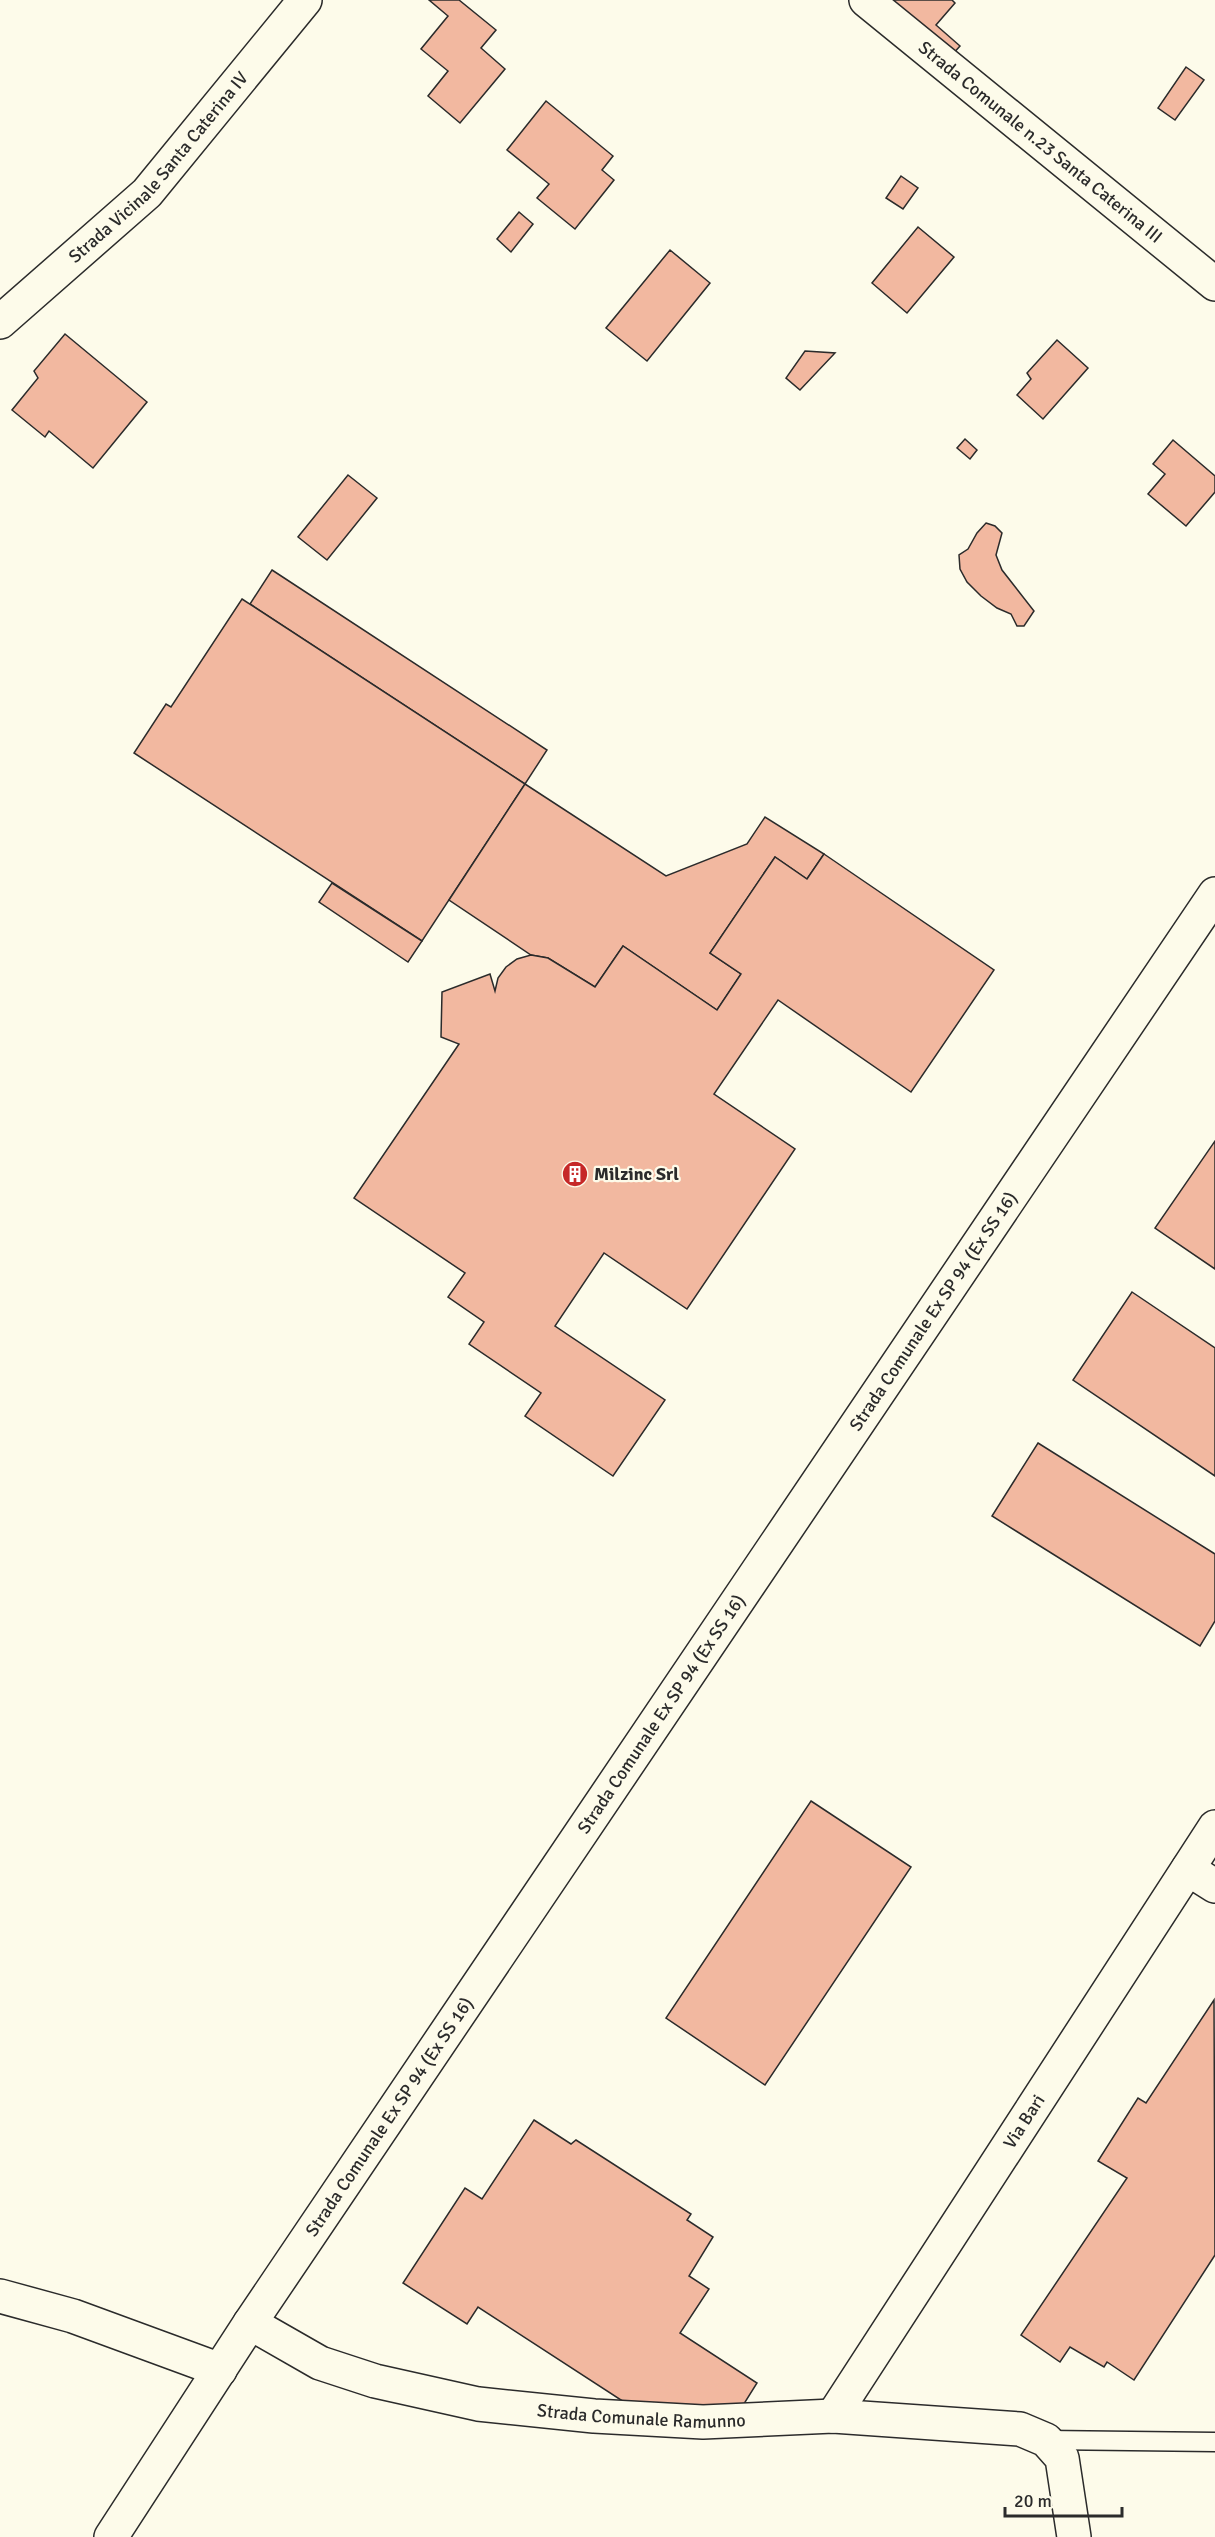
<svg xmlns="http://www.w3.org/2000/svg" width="1215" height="2537" font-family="Signika,sans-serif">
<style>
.building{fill:#f2b8a0;stroke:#2b2b2b;stroke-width:1.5}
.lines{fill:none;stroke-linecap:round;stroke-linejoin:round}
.lane-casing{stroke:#2b2b2b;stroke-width:21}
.street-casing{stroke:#2b2b2b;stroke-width:36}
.secondary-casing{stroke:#2b2b2b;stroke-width:36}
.lane{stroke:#fdfbea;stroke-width:18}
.street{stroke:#fdfbea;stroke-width:33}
.secondary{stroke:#fdfbea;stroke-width:33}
.labels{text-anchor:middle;stroke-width:4.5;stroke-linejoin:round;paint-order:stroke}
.street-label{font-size:18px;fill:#2b2b2b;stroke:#fdfbea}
.poi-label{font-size:18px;font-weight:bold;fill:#2b2b2b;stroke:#fdfbea;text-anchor:start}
</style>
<rect width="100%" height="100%" fill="#fdfbea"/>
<g class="building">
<path d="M429 0H459L496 30 481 48 505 69 460 123 428 96 448 71 421 49 448 16Z"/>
<path d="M895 0H952L955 3 936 25 960 46 951 56 892 3Z"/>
<path d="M1186 67 1204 80 1175 120 1158 108Z"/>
<path d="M546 101 613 156 602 170 614 180 575 229 537 198 549 184 507 150Z"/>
<path d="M901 176 918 188 903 209 886 198Z"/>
<path d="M519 212 533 224 511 252 497 239Z"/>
<path d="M918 227 954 257 907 313 872 283Z"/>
<path d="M670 250 710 283 647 361 606 328Z"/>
<path d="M65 334 147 402 93 468 49 431 45 437 12 410 38 378 34 371Z"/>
<path d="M1057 340 1088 368 1043 419 1017 395 1031 379 1027 373Z"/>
<path d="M805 351 835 353 800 390 786 378Z"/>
<path d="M965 439 977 450 970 459 957 448Z"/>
<path d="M1173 440 1215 476V492L1186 526 1148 494 1165 474 1153 464Z"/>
<path d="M348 475 377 498 327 560 298 537Z"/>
<path d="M986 523 995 526 1002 533 996 555 1002 570 1034 611 1024 626H1017L1011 614 997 608 981 596 967 582 960 569 959 555 968 549 977 533Z"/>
<path d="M272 570 547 750 525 784 250 604Z"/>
<path d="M242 599 525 784 422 941 134 753 166 704 171 707Z"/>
<path d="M525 784 666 876 747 844 765 817 824 854 807 879 775 857 710 953 741 974 717 1010 623 946 595 987 548 958 531 955 449 900Z"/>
<path d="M824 854 994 970 911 1092 778 1000 714 1094 795 1149 687 1309 604 1253 555 1326 665 1400 613 1476 525 1416 541 1393 469 1344 484 1322 448 1297 465 1273 354 1198 459 1044 441 1037 442 992 490 974 495 991 498 978 506 967 517 959 531 955 548 958 595 987 623 946 717 1010 741 974 710 953 775 857 807 879Z"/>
<path d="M332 883 422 941 408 962 319 902Z"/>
<path d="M1215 1141V1269L1155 1228Z"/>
<path d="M1132 1292 1215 1348V1476L1073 1380Z"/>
<path d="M1038 1443 1215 1554V1621L1200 1646 992 1516Z"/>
<path d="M811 1801 911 1867 765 2085 666 2018Z"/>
<path d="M1214 2000 1215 2255 1134 2380 1107 2362 1104 2367 1070 2347 1060 2362 1021 2335 1127 2178 1098 2161 1138 2098 1146 2103Z"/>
<path d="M534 2120 571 2144 576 2140 691 2214 687 2220 713 2237 689 2276 709 2289 680 2333 757 2383 742 2407 624 2402 478 2307 467 2324 403 2283 465 2188 482 2199Z"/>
</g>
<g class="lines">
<g class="lane-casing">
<path id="lane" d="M1046 2440 1215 2442"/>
</g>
<g class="street-casing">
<g id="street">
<path id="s1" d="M866 0 1215 284"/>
<path id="s2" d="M0 322 147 193 305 0"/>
<path d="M1188 1869 1215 1886"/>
<path d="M0 2296 73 2316 220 2370"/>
<path id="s3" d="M250 2323 320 2363 375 2381 478 2404 594 2416 703 2422 833 2416 1020 2429 1046 2440 1062 2458 1074 2537"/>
<path id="s4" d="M833 2416 1215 1827"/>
</g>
</g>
<g class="secondary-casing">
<g id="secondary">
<path id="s5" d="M111 2537 250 2323 1215 894"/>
</g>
</g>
<use href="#lane" class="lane"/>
<use href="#street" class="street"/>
<use href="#secondary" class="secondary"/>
</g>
<defs>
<g id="building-disc" transform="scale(1.35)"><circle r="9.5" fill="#c62828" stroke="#fdfbea"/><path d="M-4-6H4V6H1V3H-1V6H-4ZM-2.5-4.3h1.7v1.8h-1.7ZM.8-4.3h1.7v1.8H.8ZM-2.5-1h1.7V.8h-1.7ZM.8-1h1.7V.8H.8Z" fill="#fff"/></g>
</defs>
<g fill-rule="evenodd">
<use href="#building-disc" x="575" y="1174"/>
</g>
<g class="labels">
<g class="street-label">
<text dy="6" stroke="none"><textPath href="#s1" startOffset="225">Strada Comunale n.23 Santa Caterina III</textPath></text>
<text dy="6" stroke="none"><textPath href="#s2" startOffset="222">Strada Vicinale Santa Caterina IV</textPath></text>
<text dy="6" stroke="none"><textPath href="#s5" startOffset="1476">Strada Comunale Ex SP 94 (Ex SS 16)</textPath></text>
<text dy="6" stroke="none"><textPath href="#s5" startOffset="990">Strada Comunale Ex SP 94 (Ex SS 16)</textPath></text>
<text dy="6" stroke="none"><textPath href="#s5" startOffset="504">Strada Comunale Ex SP 94 (Ex SS 16)</textPath></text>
<text dy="6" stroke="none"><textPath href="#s4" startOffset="351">Via Bari</textPath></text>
<text dy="6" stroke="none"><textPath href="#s3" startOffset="408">Strada Comunale Ramunno</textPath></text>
</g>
<g class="poi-label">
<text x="594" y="1180">Milzinc Srl</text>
</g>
</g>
<path d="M1005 2507v9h117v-9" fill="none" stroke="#2b2b2b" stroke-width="3"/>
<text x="1014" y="2507" font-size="18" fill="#2b2b2b" stroke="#fdfbea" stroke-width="4.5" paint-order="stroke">20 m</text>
</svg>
